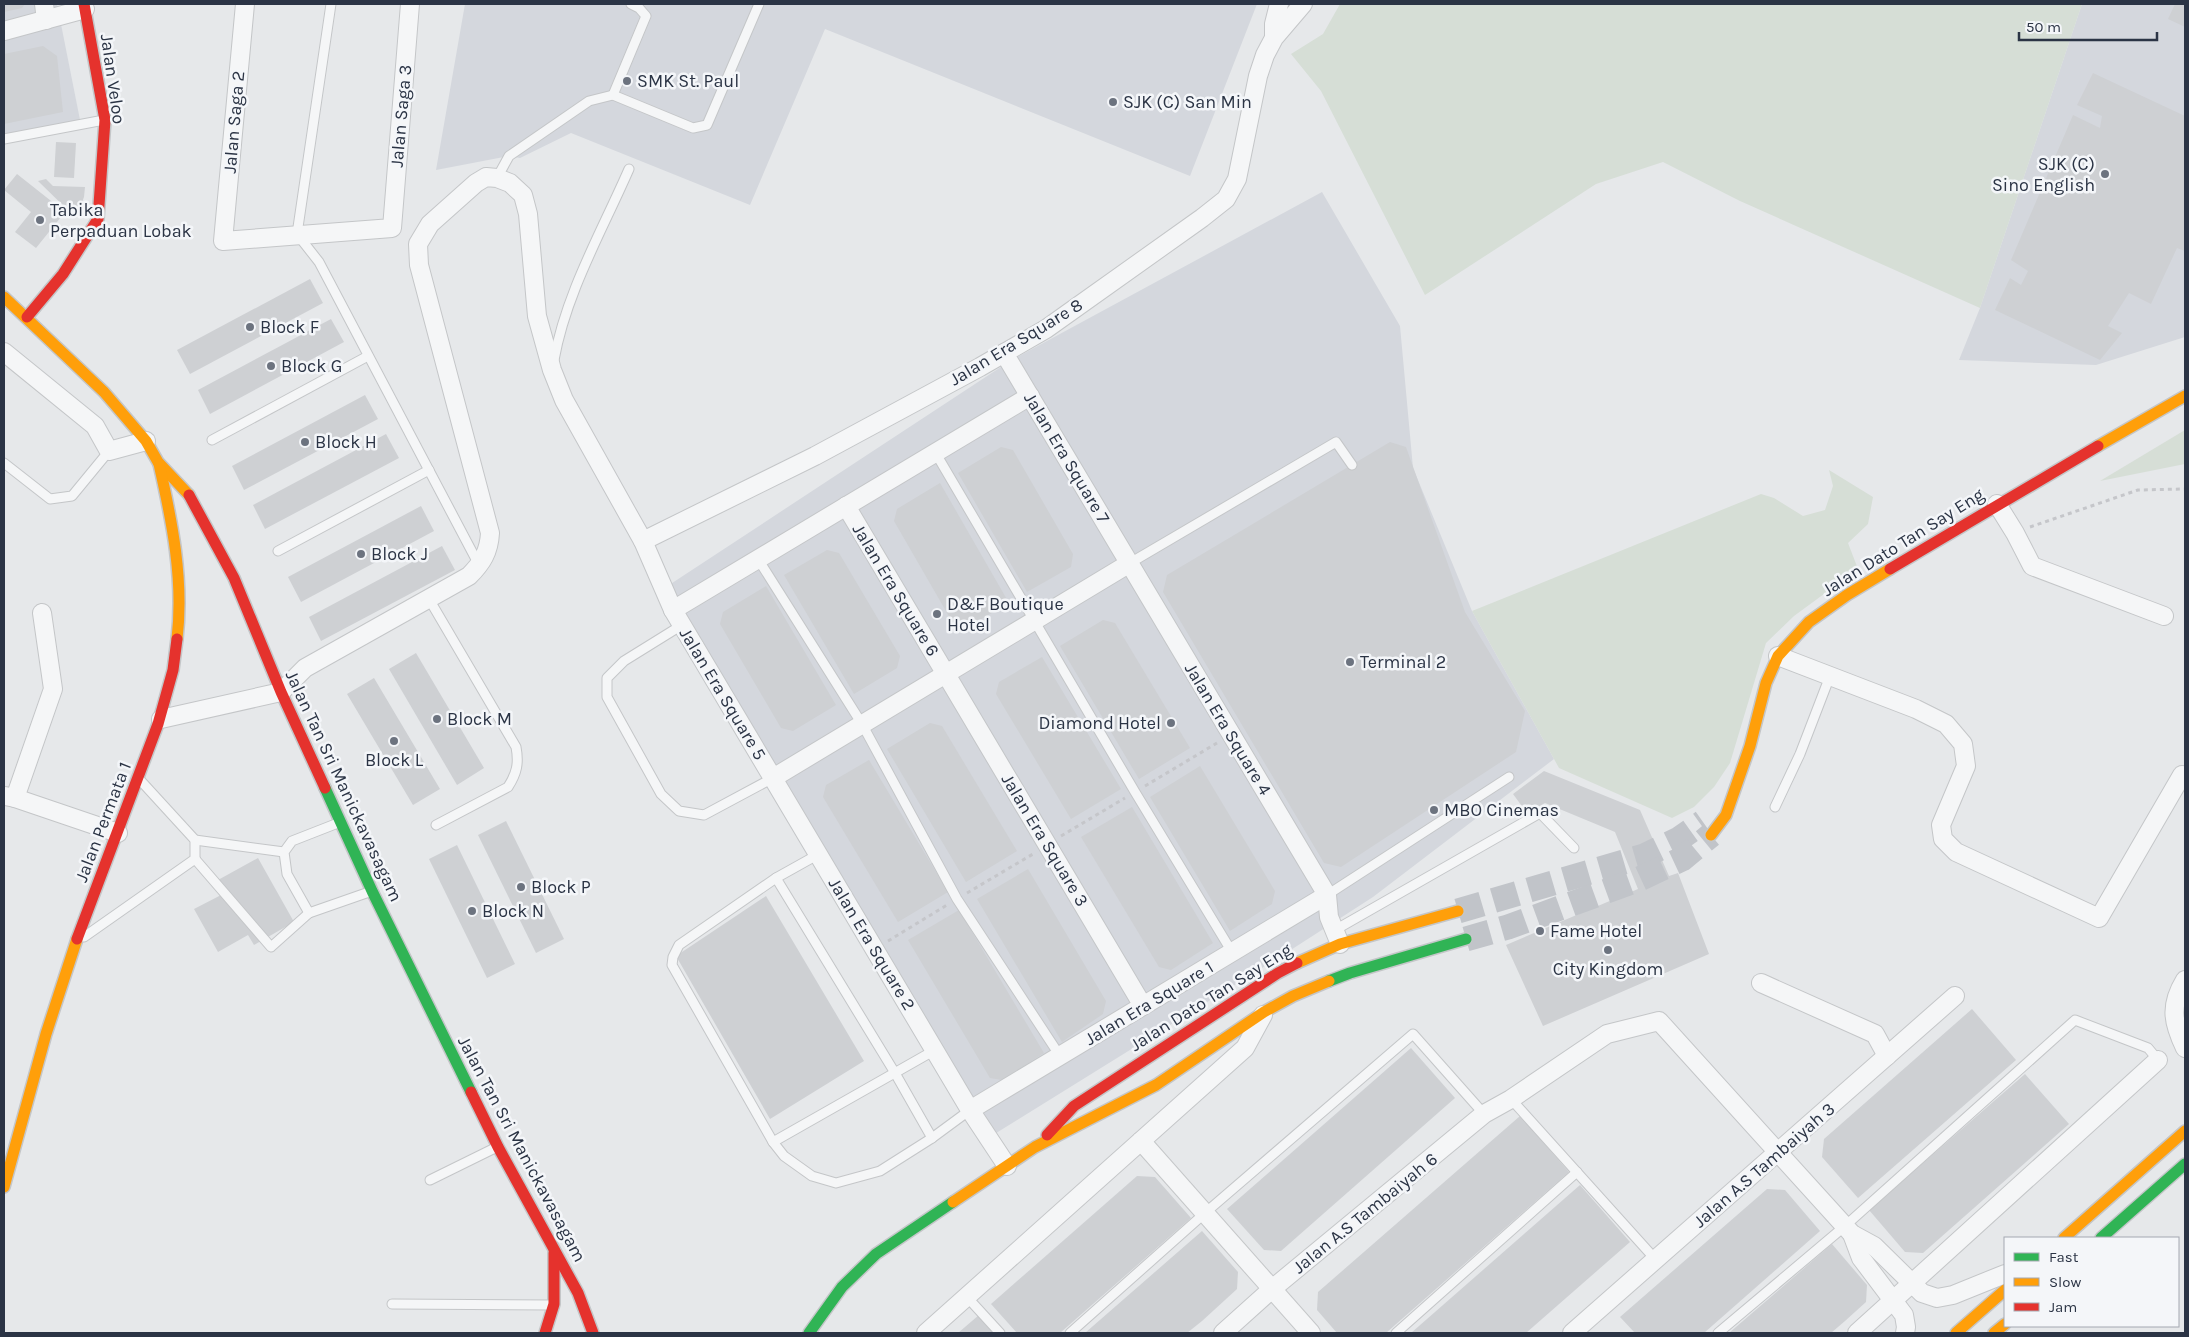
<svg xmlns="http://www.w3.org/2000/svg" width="2189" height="1337" font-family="Karla,sans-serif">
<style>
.built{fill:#d4d7dd}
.green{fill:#d6ded6}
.building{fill:#ced0d3}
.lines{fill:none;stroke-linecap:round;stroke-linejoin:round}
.secondary-tunnel{stroke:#c1c4c9;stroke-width:25;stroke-dasharray:25 12;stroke-linecap:butt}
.lane-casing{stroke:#c4c6c8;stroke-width:11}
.street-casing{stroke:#c4c6c8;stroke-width:20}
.fast-casing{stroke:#c4c6c8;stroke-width:14}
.slow-casing{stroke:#c4c6c8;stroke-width:14}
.jam-casing{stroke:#c4c6c8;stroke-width:14}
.path{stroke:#c5c6ca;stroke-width:3;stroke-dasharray:4 4;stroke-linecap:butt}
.lane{stroke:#f5f6f7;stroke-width:9}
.street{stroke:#f5f6f7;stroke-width:18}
.fast{stroke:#30b455;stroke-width:11}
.slow{stroke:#ff9f0a;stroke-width:11}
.jam{stroke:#e5322d;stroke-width:11}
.poi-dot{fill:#6c737f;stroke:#f4f6f9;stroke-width:2}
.labels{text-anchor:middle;stroke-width:5;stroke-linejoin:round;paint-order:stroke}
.street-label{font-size:18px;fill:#2b3445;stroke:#f4f6f9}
.poi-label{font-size:18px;fill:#2b3445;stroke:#f4f6f9;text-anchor:start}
</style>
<rect width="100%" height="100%" fill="#e6e8ea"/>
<g class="built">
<path d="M4 4H57L81 125 4 141Z"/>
<path d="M465 4H1257L1190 176 825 29 750 205 571 133 520 158 509 156 436 170Z"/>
<path d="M2082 4H2185V337L2096 365 1959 360 1980 308Z"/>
<path d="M1322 192 1400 326 1413 468 1472 611 1554 759 1373 897 1283 955 980 1143 663 589 1010 361Z"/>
</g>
<g class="green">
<path d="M1340 4H2082L1980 308 1740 201 1663 162 1596 184 1425 295 1321 91 1291 54 1323 34Z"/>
<path d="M2185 430V464L2100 481Z"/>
<path d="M1829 470 1873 497 1868 524 1848 543 1858 569 1794 616 1766 643 1730 763 1714 787 1694 807 1672 818 1559 768 1472 611 1761 494 1774 498 1803 516 1825 510 1833 486Z"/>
</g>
<g class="building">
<path d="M4 4H25L22 8 4 12Z"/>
<path d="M2175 4H2185V27L2168 19Z"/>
<path d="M43 46 57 56 63 112 4 124V54Z"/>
<path d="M2093 73 2185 116V251L2177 248 2151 304 2129 293 2108 326 2122 333 2100 360 1995 310 2010 278 2021 285 2028 271 2011 260 2073 115 2100 128 2102 116 2077 105Z"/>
<path d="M56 142 76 143 74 178 54 177Z"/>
<path d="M17 174 65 212 36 248 15 232 31 212 4 190Z"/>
<path d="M46 179 53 186 85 187 84 197 76 218 38 181Z"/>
<path d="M310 279 323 303 190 374 177 350Z"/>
<path d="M331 319 344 342 210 414 198 390Z"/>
<path d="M365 395 378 419 244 490 232 466Z"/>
<path d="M386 434 399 458 265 529 253 505Z"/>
<path d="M1390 442 1406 447 1465 612 1525 711 1516 752 1341 867 1324 863 1163 592 1167 575Z"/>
<path d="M1001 447 1013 450 1073 554 1071 567 1027 592 958 473Z"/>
<path d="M940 483 1009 603 966 628 954 625 894 521 897 509Z"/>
<path d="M421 506 434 531 301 602 288 577Z"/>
<path d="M442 546 455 570 321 641 309 617Z"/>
<path d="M827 550 839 553 900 656 897 668 854 694 784 575Z"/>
<path d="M766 586 836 705 793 731 781 728 720 624 723 612Z"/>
<path d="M1103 620 1115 623 1190 748 1139 779 1060 646Z"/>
<path d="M416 653 484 768 457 785 389 669Z"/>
<path d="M1042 657 1121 789 1071 819 996 694 999 682Z"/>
<path d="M374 678 440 789 413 805 347 694Z"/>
<path d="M930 723 942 726 1017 851 966 882 887 749Z"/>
<path d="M869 760 948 892 898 922 823 797 826 785Z"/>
<path d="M1200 766 1275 891 1272 904 1230 931 1150 797Z"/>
<path d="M1544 771 1640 810 1669 876 1678 873 1709 954 1543 1026 1506 945 1638 889 1615 832 1545 803 1527 813 1513 794Z"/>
<path d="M1132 807 1213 943 1171 970 1159 967 1081 837Z"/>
<path d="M506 821 564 939 536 953 478 835Z"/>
<path d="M457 845 515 964 487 978 429 859Z"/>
<path d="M258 858 294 922 254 945 248 935 218 952 194 909 225 893 218 880Z"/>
<path d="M1028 869 1106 1001 1103 1014 1062 1042 977 899Z"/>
<path d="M766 896 864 1061 770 1119 676 956Z"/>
<path d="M959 910 1044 1053 1002 1080 990 1078 908 940Z"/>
<path d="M1972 1009 2016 1060 1858 1198 1822 1157 1824 1139Z"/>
<path d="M1411 1048 1455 1098 1281 1251 1264 1250 1227 1209Z"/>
<path d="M2025 1074 2069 1124 1923 1253 1905 1252 1869 1210Z"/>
<path d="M1520 1116 1569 1172 1386 1333H1337L1317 1310 1318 1292Z"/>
<path d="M1137 1176 1155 1177 1191 1218 1060 1333H1017L991 1304Z"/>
<path d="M1580 1185 1630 1242 1526 1333H1411Z"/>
<path d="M1767 1189 1785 1190 1820 1231 1704 1333H1635L1620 1317Z"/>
<path d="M1202 1231 1238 1272 1237 1289 1202 1321 1187 1333H1085Z"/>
<path d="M1832 1244 1867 1285 1866 1302 1845 1321 1831 1333H1729Z"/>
<path d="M979 1315 995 1333H958Z"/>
</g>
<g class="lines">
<g class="secondary-tunnel">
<path d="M1458 911 1644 856 1679 839 1703 822"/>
<path d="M1466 939 1508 927 1637 880 1682 859 1711 835"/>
</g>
<g class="lane-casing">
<g id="lane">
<path d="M331 4 297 234 319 262 479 565"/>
<path d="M613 95 646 16 639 8 631 4"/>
<path d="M4 139 104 120"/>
<path d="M497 178 509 156 589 101 613 95 693 128 707 125 759 4"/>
<path d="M554 360C566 293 602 231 629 169"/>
<path d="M212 440 368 356"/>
<path d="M935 452 1135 792 1232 952"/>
<path d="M4 463 50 499 72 496 109 451"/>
<path d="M278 551 429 470"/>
<path d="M758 559 862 724 957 899 1060 1056"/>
<path d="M1130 563 1336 442 1352 465"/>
<path d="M429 599 516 747C519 763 517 773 508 787L436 825"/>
<path d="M682 625 624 661 607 678V697L661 794 679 811 704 815 773 778"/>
<path d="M1775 807 1800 754 1830 676"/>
<path d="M338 823 292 841 284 852 287 874 309 913 372 891"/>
<path d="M195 840 284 852"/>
<path d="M819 854 776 878 895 1073 932 1138"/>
<path d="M195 859 271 947 309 913"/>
<path d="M776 878 679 945 673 957 672 965 773 1142 784 1156 812 1176 836 1183 880 1171 932 1138 970 1110"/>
<path d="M1327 895 1509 777"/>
<path d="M1335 930 1540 813 1574 848"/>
<path d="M84 937 195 859V840L141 781"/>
<path d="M1511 1099 1656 1260"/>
<path d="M773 1142 935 1050"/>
<path d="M430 1180 497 1147"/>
<path d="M967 1297 1000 1333"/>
<path d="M392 1304 552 1305"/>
<path d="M1070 1333 1205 1213 1413 1034 1484 1114"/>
<path d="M1396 1333 1577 1172"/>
<path d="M1718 1333 1845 1226 2075 1020 2148 1048 2158 1060"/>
</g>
</g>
<g class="street-casing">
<g id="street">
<path d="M44 4 46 20"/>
<path d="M245 4 223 241 392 228 410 4"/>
<path d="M4 31 85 9"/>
<path d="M1274 37V24L1279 4"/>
<path d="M4 352 95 426 109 451 146 441"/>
<path d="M1004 353 1327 895 1329 917 1340 944"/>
<path d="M1997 504 2015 533 2032 566 2164 616"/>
<path d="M846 506 1143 1006"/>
<path d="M643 541 815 456 980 367 1046 329 1202 218 1226 199 1237 179 1258 76 1265 55 1274 38 1303 4"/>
<path d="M673 610 1030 396"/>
<path d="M1778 656 1916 709 1946 724 1963 744 1966 766 1941 825 1943 839 1956 852 2099 918 2182 775"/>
<path d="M161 719 281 692 305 668 469 576C482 563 489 552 490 533L419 265 418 244 430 224 476 183 486 177 497 178 510 183 523 195 528 214 537 316 552 370 564 400 643 541 673 610 970 1110 1007 1166"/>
<path d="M773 778 1130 563"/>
<path d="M5 796 15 798 118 833"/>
<path d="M15 798 53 689 42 613"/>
<path d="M2185 980C2169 1006 2173 1023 2185 1048"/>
<path d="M1761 983 1875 1034 1887 1056"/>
<path d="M970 1110 1327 895"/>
<path d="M1141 1141 1311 1333"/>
<path d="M1852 1234 1861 1258 1904 1315 1906 1327 1905 1333"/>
<path d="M926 1333 1245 1048 1263 1015"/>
<path d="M1223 1333 1272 1289 1484 1114 1511 1099 1607 1034 1659 1021 1852 1234 1874 1246 1922 1293 1937 1298 1953 1295 2005 1274"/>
<path d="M1572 1333 1955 996"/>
<path d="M1857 1333 2158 1060"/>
</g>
</g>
<g class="fast-casing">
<g id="fast">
<path d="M325 788 372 891 471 1092"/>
<path d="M1329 981 1350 973 1466 939"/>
<path d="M2101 1238 2185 1164"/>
<path d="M809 1333 842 1287 876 1254 953 1202"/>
</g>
</g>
<g class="slow-casing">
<g id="slow">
<path d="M4 297 104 392 146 441 158 462 189 495"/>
<path d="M2098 446 2185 396"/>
<path d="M159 464C172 521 184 580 177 639"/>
<path d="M1711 835 1726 815 1750 746 1766 683 1778 656 1809 622 1847 595 1890 569"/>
<path d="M1297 963 1340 944 1458 911"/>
<path d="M4 1187 46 1034 77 939"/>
<path d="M953 1202 1035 1147 1156 1085 1264 1012 1293 996 1329 981"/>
<path d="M2064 1238 2185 1131"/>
<path d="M1956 1333 2005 1290"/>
<path d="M1994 1333 2005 1324"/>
</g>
</g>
<g class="jam-casing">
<g id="jam">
<path d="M27 317 63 274 98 219 105 120 84 4"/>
<path d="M189 495 234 578 281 692 325 788"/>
<path d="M1890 569 2098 446"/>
<path d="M77 939 158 724 173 670 177 639"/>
<path d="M471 1092 498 1147 578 1293 593 1333"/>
<path d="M1047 1135 1074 1106 1278 973 1297 963"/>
<path d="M545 1333 554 1304V1253"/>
</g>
</g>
<g class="path">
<path d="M2030 527 2138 490 2185 489"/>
<path d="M1145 786 1217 743"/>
<path d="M1061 836 1125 798"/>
<path d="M967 893 1033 854"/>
<path d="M888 941 947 905"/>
</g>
<use href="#lane" class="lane"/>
<use href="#street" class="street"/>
<use href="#fast" class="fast"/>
<use href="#slow" class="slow"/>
<use href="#jam" class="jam"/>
</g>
<g class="poi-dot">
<circle cx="627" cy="81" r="5"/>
<circle cx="1113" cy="102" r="5"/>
<circle cx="2105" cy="174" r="5"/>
<circle cx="40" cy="220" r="5"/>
<circle cx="250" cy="327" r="5"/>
<circle cx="271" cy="366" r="5"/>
<circle cx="305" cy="442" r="5"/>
<circle cx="361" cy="554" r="5"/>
<circle cx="937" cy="614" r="5"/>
<circle cx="1350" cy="662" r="5"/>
<circle cx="437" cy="719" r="5"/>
<circle cx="1171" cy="723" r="5"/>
<circle cx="394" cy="741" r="5"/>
<circle cx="1434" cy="810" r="5"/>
<circle cx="521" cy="887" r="5"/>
<circle cx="472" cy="911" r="5"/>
<circle cx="1540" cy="931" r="5"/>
<circle cx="1608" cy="950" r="5"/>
</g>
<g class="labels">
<g class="street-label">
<text transform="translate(113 79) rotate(82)" y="6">Jalan Veloo</text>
<text transform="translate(401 116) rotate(-85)" y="6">Jalan Saga 3</text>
<text transform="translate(234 122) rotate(-85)" y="6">Jalan Saga 2</text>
<text transform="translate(1016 342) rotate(-31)" y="6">Jalan Era Square 8</text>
<text transform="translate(1067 458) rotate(59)" y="6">Jalan Era Square 7</text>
<text transform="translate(1903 542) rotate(-32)" y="6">Jalan Dato Tan Say Eng</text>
<text transform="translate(896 590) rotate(59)" y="6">Jalan Era Square 6</text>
<text transform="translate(723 694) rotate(59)" y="6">Jalan Era Square 5</text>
<text transform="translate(1228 729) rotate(59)" y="6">Jalan Era Square 4</text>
<text transform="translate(344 786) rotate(65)" y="6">Jalan Tan Sri Manickavasagam</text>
<text transform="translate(103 822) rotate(-69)" y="6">Jalan Permata 1</text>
<text transform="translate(1045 840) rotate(59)" y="6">Jalan Era Square 3</text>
<text transform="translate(872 944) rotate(59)" y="6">Jalan Era Square 2</text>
<text transform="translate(1211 997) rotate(-32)" y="6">Jalan Dato Tan Say Eng</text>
<text transform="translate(1149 1003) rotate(-31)" y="6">Jalan Era Square 1</text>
<text transform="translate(522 1149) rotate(62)" y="6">Jalan Tan Sri Manickavasagam</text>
<text transform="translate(1764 1165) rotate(-41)" y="6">Jalan A.S Tambaiyah 3</text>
<text transform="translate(1365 1213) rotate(-39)" y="6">Jalan A.S Tambaiyah 6</text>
</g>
<g class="poi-label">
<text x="637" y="87">SMK St. Paul</text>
<text x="1123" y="108">SJK (C) San Min</text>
<text x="2095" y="170" text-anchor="end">SJK (C)<tspan x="2095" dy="21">Sino English</tspan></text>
<text x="50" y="216">Tabika<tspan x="50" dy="21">Perpaduan Lobak</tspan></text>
<text x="260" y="333">Block F</text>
<text x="281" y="372">Block G</text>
<text x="315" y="448">Block H</text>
<text x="371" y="560">Block J</text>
<text x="947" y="610">D&amp;F Boutique<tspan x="947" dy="21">Hotel</tspan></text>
<text x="1360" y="668">Terminal 2</text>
<text x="447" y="725">Block M</text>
<text x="1161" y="729" text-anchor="end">Diamond Hotel</text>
<text x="394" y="766" text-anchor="middle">Block L</text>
<text x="1444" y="816">MBO Cinemas</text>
<text x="531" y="893">Block P</text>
<text x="482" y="917">Block N</text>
<text x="1550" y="937">Fame Hotel</text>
<text x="1608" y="975" text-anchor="middle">City Kingdom</text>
</g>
</g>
<rect width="2189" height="1337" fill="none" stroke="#2b3445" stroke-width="10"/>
<rect x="2004" y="1237" width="175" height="90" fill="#f4f6f9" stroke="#a4a8b1"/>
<rect x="2014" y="1253" width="25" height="8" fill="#30b455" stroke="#a4a8b1"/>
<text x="2049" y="1262" font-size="15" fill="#2b3445">Fast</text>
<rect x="2014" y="1278" width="25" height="8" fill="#ff9f0a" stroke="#a4a8b1"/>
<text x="2049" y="1287" font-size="15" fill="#2b3445">Slow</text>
<rect x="2014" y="1303" width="25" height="8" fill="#e5322d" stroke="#a4a8b1"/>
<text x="2049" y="1312" font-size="15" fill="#2b3445">Jam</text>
<path d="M2019 32v8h138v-8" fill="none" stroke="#2b3445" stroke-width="2.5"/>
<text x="2026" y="32" font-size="15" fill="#2b3445" stroke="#f4f6f9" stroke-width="4" paint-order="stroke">50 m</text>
</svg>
